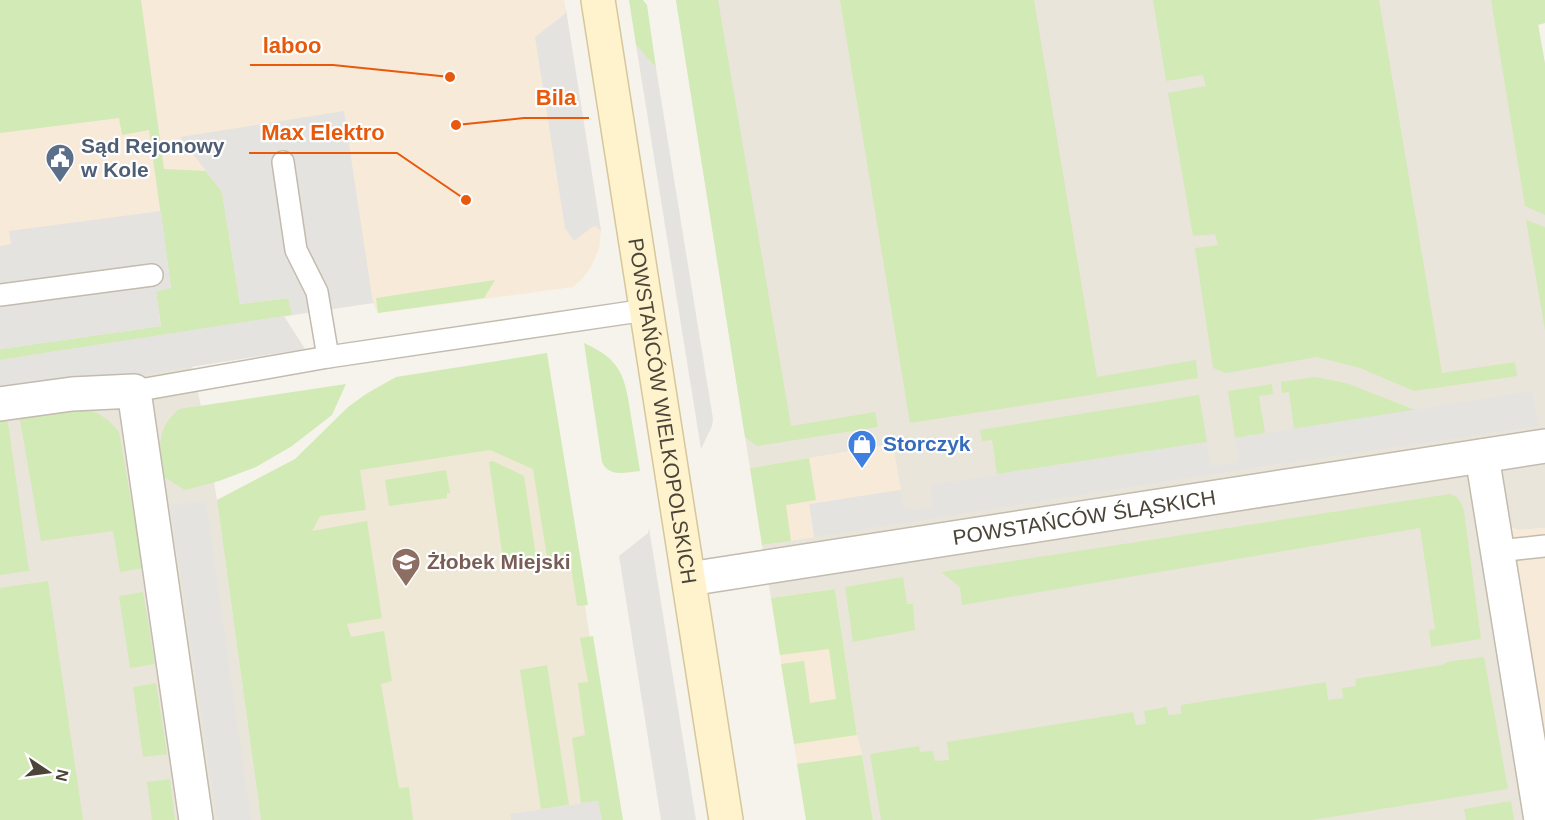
<svg xmlns="http://www.w3.org/2000/svg" width="1545" height="820" font-family="Arial,sans-serif">
<style>
.residential{fill:#eae5da}
.commercial{fill:#f7ead8}
.education{fill:#efe8d6}
.green{fill:#d2eab5}
.parking{fill:#e5e3e0}
.lines{fill:none;stroke-linecap:round;stroke-linejoin:round}
.lane-casing{stroke:#c2bbae;stroke-width:24}
.street-casing{stroke:#c2bbae;stroke-width:36}
.secondary-casing{stroke:#d6c79b;stroke-width:36}
.lane{stroke:#fff;stroke-width:21}
.street{stroke:#fff;stroke-width:33}
.secondary{stroke:#fff3cd;stroke-width:33}
.labels{text-anchor:middle;stroke-width:4.5;stroke-linejoin:round;paint-order:stroke}
.service-label{font-size:21px;font-weight:bold;fill:#4e5e75;stroke:#fff;text-anchor:start}
.street-label{font-size:21px;fill:#4b4439;stroke:#fff}
.shop-label{font-size:21px;font-weight:bold;fill:#366cbe;stroke:#fff;text-anchor:start}
.education-label{font-size:21px;font-weight:bold;fill:#785e54;stroke:#fff;text-anchor:start}
.leader{fill:none;stroke:#e8590c;stroke-width:2}
.callout-dot{fill:#e8590c;stroke:#fff;stroke-width:2}
.callout-label{font-size:22px;text-anchor:middle;font-weight:bold;fill:#e8590c;stroke:#fff;stroke-width:4.5;stroke-linejoin:round;paint-order:stroke}
</style>
<rect width="100%" height="100%" fill="#f6f3ec"/>
<g class="residential">
<path d="M676 0H1534L1545 64V528L1519 530 1506 526 1545 820H873L862 755 857 735 835 589 771 598 762 545 814 537 893 444 750 468Z"/>
<path d="M184 332 201 406 217 500 261 820H0V360Z"/>
</g>
<g class="commercial">
<path d="M0 0H564L601 231 599 249 591 267 582 279 573 287 378 313 373 303 0 360Z"/>
<path d="M893 444 901 490 809 504 814 537 762 545 750 468Z"/>
<path d="M1505 526 1519 530 1545 528V758Z"/>
<path d="M835 589 857 735 862 755 873 820H806L771 598Z"/>
</g>
<path class="education" d="M536 410 577 551 597 686 582 688 602 820H261L217 500 330 441Z"/>
<g class="green">
<path d="M0 0H141L164 169 206 171 222 192 240 304 289 298 292 315 0 360V349L161 326 156 292 160 290 171 288 149 130 122 135 119 118 0 133Z"/>
<path d="M629 0H643L647 5 656 68 636 45Z"/>
<path d="M676 0H718L791 426 875 412 878 427 757 446 745 437Z"/>
<path d="M840 0H1034L1097 377 1196 360 1198 378 910 423Z"/>
<path d="M1153 0H1379L1442 373 1515 362 1517 376 1414 391 1360 368 1317 357 1226 373 1213 368 1195 248 1218 245 1215 234 1193 236 1168 93 1206 86 1203 75 1166 81Z"/>
<path d="M1491 0H1545V23L1538 25 1545 64V215L1525 206Z"/>
<path d="M1526 220 1545 227V330Z"/>
<path d="M495 280 484 298 378 313 376 298Z"/>
<path d="M584 343C622 360 625 377 631 416 634 434 637 452 640 471 626 472 609 478 602 462Z"/>
<path d="M547 353 588 605 577 606 570 559 548 563 533 469 490 450 360 470 366 510 320 516 312 531 367 521 382 618 347 624 351 637 384 631 392 681 381 684 399 788 409 787 413 820H261L217 500 295 459 348 407 366 394 396 377Z"/>
<path d="M1315 377 1346 383 1415 410 1294 429 1289 392 1282 393 1281 382Z"/>
<path d="M346 384 332 415 292 446 256 467 219 481 185 490 164 477C160 447 154 431 179 409Z"/>
<path d="M1272 384 1273 394 1259 396 1265 433 1235 438 1228 391Z"/>
<path d="M1199 395 1207 442 997 474 992 440 982 441 980 430Z"/>
<path d="M89 408 108 420 119 432 143 568 120 572 113 531 41 541 19 414Z"/>
<path d="M7 416 29 571 0 575V417Z"/>
<path d="M809 458 816 500 786 505 791 541 762 545 750 468Z"/>
<path d="M493 461 524 476 537 563 504 566 489 462Z"/>
<path d="M446 470 450 493H447V498L389 506 385 480Z"/>
<path d="M1450 494C1459 497 1461 502 1464 511L1481 639 1431 647 1429 630 1435 629 1420 528 962 605 960 587 941 572Z"/>
<path d="M903 577 907 604H913L915 630 853 642 845 587Z"/>
<path d="M48 581 83 820H0V588Z"/>
<path d="M835 589 857 735 794 744 781 664 804 661 810 703 836 699 829 649 780 655 771 598Z"/>
<path d="M143 592 155 664 130 668 119 596Z"/>
<path d="M593 636 623 820H602L598 801 581 803 572 738 585 735 578 683 588 682 580 638Z"/>
<path d="M1484 657 1508 789 1312 820H881L870 754 919 746 920 752 933 751 935 761 949 760 947 742 1133 712 1136 725 1146 724 1144 711 1167 707 1168 715 1181 714V705L1326 682 1328 700 1343 698 1342 688 1356 686 1355 679 1442 665 1447 662Z"/>
<path d="M547 665 569 805 541 809 520 670Z"/>
<path d="M156 683 167 754 143 757 133 687Z"/>
<path d="M862 755 873 820H806L797 764Z"/>
<path d="M170 779 175 820H152L147 782Z"/>
<path d="M1511 801 1514 820H1466L1464 809Z"/>
</g>
<g class="parking">
<path d="M566 9 601 231 596 226 592 227 574 241 565 228 535 37 565 14Z"/>
<path d="M636 45 656 68 713 419 712 426 701 449Z"/>
<path d="M344 111 373 303 292 315 288 298 240 304 222 192 180 137Z"/>
<path d="M161 211 171 288 160 290 156 292 161 326 0 349V246L11 244 9 231Z"/>
<path d="M284 316 305 349 0 397V360Z"/>
<path d="M1532 391 1539 426 1238 470 814 537 809 504 901 490 904 507 909 510 931 507 932 502 930 485 1207 442 1210 463 1213 466 1236 462 1239 458 1235 438Z"/>
<path d="M206 501 251 820H217L170 505Z"/>
<path d="M649 528 696 820H661L619 556 648 533Z"/>
<path d="M598 801 602 820H511L510 814Z"/>
</g>
<g class="lines">
<g class="lane-casing">
<g id="lane">
<path d="M283 162 296 250 317 292 328 357"/>
<path d="M0 295 152 275"/>
<path d="M134 391 328 357 646 310"/>
<path d="M1498 551 1545 546"/>
</g>
</g>
<g class="street-casing">
<g id="street">
<path d="M0 404 72 394 134 391 196 820"/>
<path d="M1482 456 1541 820"/>
<path id="s1" d="M689 579 1545 446"/>
</g>
</g>
<g class="secondary-casing">
<g id="secondary">
<path id="s2" d="M598 0 726 820"/>
</g>
</g>
<use href="#lane" class="lane"/>
<use href="#street" class="street"/>
<use href="#secondary" class="secondary"/>
</g>
<defs>
<g id="civic-pin" transform="scale(1.5)"><path d="M0 17L-7.5 6A9.5 9.5 0 1 1 7.5 6Z" fill="#5c6f8a" stroke="#fff"/><path d="M-.6-6.5H3V-4.5H.6V-3L4-1V1h2V6H-6V1h2V-1L-.6-3ZM-1.2 2.5V6h2.4V2.5Z" fill="#fff"/></g>
<g id="shop-pin" transform="scale(1.5)"><path d="M0 17L-7.5 6A9.5 9.5 0 1 1 7.5 6Z" fill="#3f7fe0" stroke="#fff"/><path d="M-5-2.5h2.3a2.7 3.5 0 0 1 5.4 0H5L5.5 6h-11ZM-1.5-2.5h3a1.5 2.3 0 0 0-3 0Z" fill="#fff"/></g>
<g id="school-pin" transform="scale(1.5)"><path d="M0 17L-7.5 6A9.5 9.5 0 1 1 7.5 6Z" fill="#8d6e63" stroke="#fff"/><path d="M0-5L7-2L0 1L-7-2ZM-4 1L0 2.5L4 1V4Q0 6-4 4Z" fill="#fff"/></g>
</defs>
<g fill-rule="evenodd">
<use href="#civic-pin" x="60" y="158"/>
<use href="#shop-pin" x="862" y="444"/>
<use href="#school-pin" x="406" y="562"/>
</g>
<g class="labels">
<g class="service-label">
<text x="81" y="153">Sąd Rejonowy<tspan x="81" dy="24">w Kole</tspan></text>
</g>
<g class="street-label">
<text dy="7" stroke="none"><textPath href="#s2" startOffset="416">POWSTAŃCÓW WIELKOPOLSKICH</textPath></text>
<text dy="7" stroke="none"><textPath href="#s1" startOffset="400">POWSTAŃCÓW ŚLĄSKICH</textPath></text>
</g>
<g class="shop-label">
<text x="883" y="451">Storczyk</text>
</g>
<g class="education-label">
<text x="427" y="569">Żłobek Miejski</text>
</g>
</g>
<path class="leader" d="M450 77L333 65H250M456 125L524 118H589M466 200L397 153H249"/>
<g class="callout-dot">
<circle cx="450" cy="77" r="6"/>
<circle cx="456" cy="125" r="6"/>
<circle cx="466" cy="200" r="6"/>
</g>
<g class="callout-label">
<text x="292" y="53">laboo</text>
<text x="556" y="105">Bila</text>
<text x="323" y="140">Max Elektro</text>
</g>
<g transform="translate(48 772) rotate(103)" stroke="#ffffff" stroke-width="4.5" paint-order="stroke">
<path d="M0-4.5L10 22L0 15L-10 22Z" fill="#4b4439"/>
<text y="-9" font-size="16" font-weight="bold" text-anchor="middle" fill="#4b4439">N</text>
</g>
</svg>
